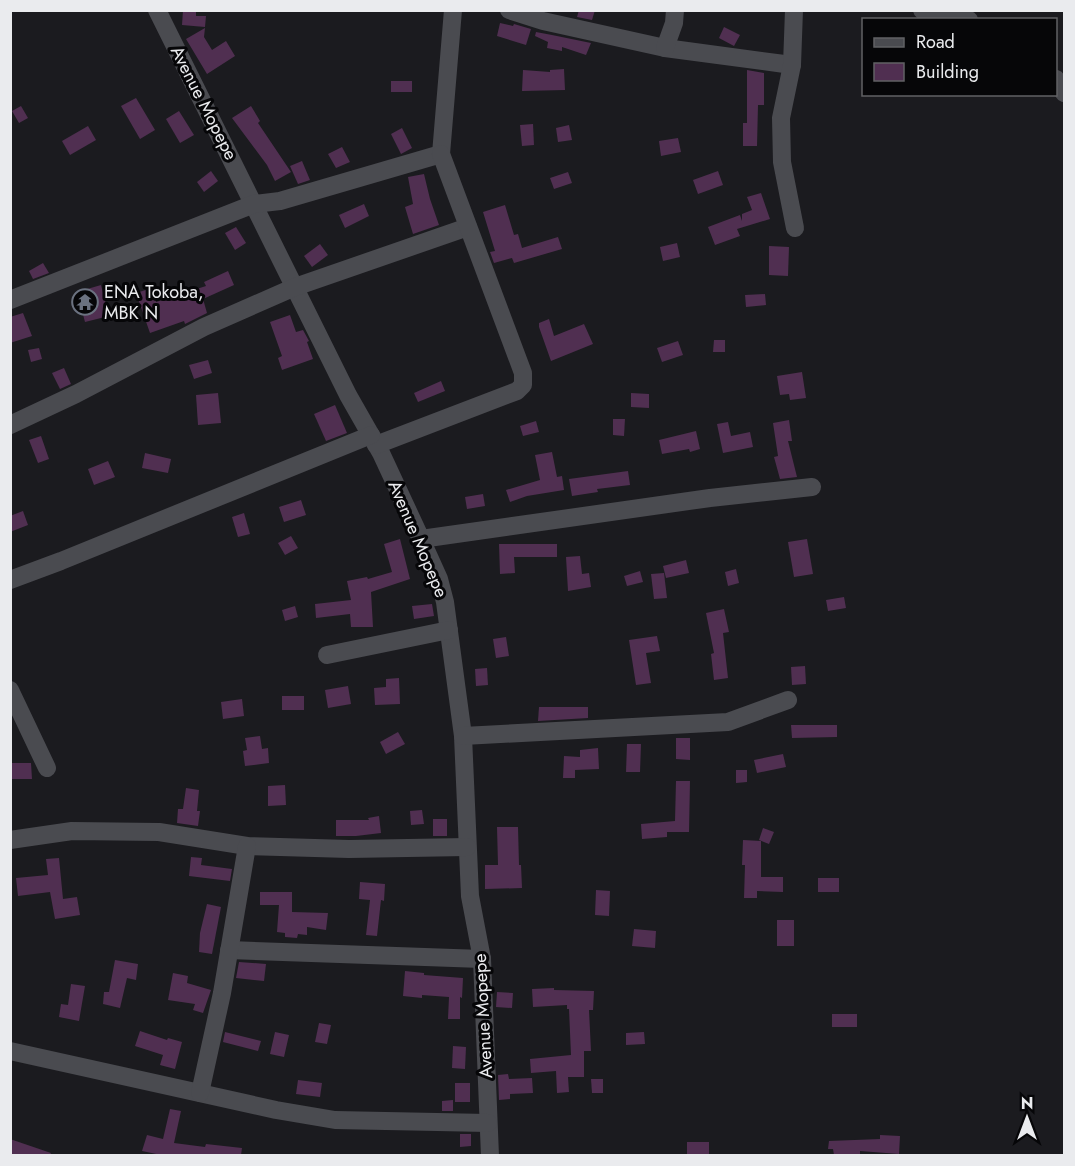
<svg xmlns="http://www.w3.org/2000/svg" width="1075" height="1166" font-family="Jost,sans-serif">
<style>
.building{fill:#502f51}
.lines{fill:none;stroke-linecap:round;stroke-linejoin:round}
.minor{stroke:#4a4b50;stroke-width:18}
.labels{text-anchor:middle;stroke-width:6;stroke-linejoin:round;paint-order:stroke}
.street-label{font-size:18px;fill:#eaebee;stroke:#060608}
.poi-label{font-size:18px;fill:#eaebee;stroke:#060608;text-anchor:start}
</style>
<rect width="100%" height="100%" fill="#1b1b1f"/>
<g class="building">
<path d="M183 10H196V16H206L205 27 182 25Z"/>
<path d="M579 10H595L592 20 577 17Z"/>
<path d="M500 23 513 26 514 24 531 29 526 45 497 36Z"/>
<path d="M724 27 740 35 734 46 719 38Z"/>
<path d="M205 28 204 37 212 50 226 41 235 56 207 74 186 39Z"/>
<path d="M536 32 552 35 591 43 586 55 562 47V51L547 48 548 42 535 36Z"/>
<path d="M564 69 565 90 522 91 523 70 550 72V70Z"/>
<path d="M747 70 764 73V105H758L757 146H743V123H747Z"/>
<rect x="391" y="81" width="21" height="11"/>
<path d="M136 98 155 130 140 139 121 106Z"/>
<path d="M21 106 28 118 19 123 12 111Z"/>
<path d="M251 106 260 121 258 123 291 172 275 181 267 165 232 118Z"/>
<path d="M179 111 194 135 180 143 166 119Z"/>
<path d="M533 124 534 145 522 146 520 125Z"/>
<path d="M569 125 572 140 558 142 556 128Z"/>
<path d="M88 126 96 140 70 155 62 141Z"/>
<path d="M402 128 412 148 401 154 391 134Z"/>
<path d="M678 138 681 152 661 156 659 141Z"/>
<path d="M342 147 350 162 336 168 328 154Z"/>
<path d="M302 161 310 180 298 184 290 166Z"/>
<path d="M211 171 218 181 204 192 197 182Z"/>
<path d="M718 171 723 185 698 194 693 180Z"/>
<path d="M568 172 572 183 554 189 550 178Z"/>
<path d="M424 174 430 199 439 225 413 234 405 207 413 204 408 177Z"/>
<path d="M761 193 770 219 737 229 740 236 715 245 708 227 740 215 742 221V214L752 210 747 197Z"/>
<path d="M364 204 369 216 345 228 339 215Z"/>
<path d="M505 205 514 235 518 234 522 248 558 237 562 249 514 263 512 258 494 263 490 252 495 251 483 212Z"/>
<path d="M236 227 246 243 235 250 225 233Z"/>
<path d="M677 243 680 257 663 261 660 247Z"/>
<path d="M320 244 328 255 312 267 304 256Z"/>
<path d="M769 246 789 247 788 276 769 275Z"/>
<path d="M43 263 49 273 33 279 29 271Z"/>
<path d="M228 271 234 285 203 299 207 313 185 324 184 321 150 333 136 293 152 288 156 302 206 286 204 282Z"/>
<path d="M101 285 109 316 85 322 77 292Z"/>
<path d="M765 294 766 305 746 307 745 295Z"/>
<path d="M23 313 32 336 10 343V317Z"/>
<path d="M290 315 296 332 303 330 309 341 307 342 313 359 282 370 278 358 282 356 270 322Z"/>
<path d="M549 319 554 336 584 324 593 344 551 361 539 327V323Z"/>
<path d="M714 340H725V352H713Z"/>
<path d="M678 341 683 355 662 362 657 348Z"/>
<path d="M39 348 42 359 31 362 28 350Z"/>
<path d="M208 360 212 373 194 379 189 365Z"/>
<path d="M64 368 71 384 60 389 52 373Z"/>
<path d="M802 372 806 398 790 400 789 394 780 395 777 376Z"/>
<path d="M441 381 445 391 418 402 414 393Z"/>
<path d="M218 393 221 423 198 425 196 395Z"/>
<path d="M631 393 649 394V408L631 407Z"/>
<path d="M335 405 347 433 326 441 314 414Z"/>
<path d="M613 419H625L624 436 613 435Z"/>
<path d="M789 420 792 441H788L797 477 780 479 774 457 778 456 773 423Z"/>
<path d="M536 421 539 432 523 436 520 426Z"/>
<path d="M728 422 731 436 750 432 753 447 723 453 717 424Z"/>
<path d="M696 431 700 449 690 452 689 449 662 454 659 440Z"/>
<path d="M41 436 49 459 38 463 29 440Z"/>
<path d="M552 452 557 477 562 476 564 490 527 496 510 502 506 490 540 480 535 455Z"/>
<path d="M145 453 171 459 168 473 142 468Z"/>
<path d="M108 461 115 477 94 485 88 469Z"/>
<path d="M628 471 630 485 597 489 598 492 572 496 569 479Z"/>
<path d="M483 494 485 506 467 509 465 497Z"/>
<path d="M301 500 306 515 284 522 279 507Z"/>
<path d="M23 511 28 525 10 532V516Z"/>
<path d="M244 513 250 534 238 537 232 517Z"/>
<path d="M291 536 298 548 285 555 278 543Z"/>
<path d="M400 539 410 579 371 592 373 627H351L350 614 316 618 315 604 351 600 347 581 367 577 368 579 392 572 384 544Z"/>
<path d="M807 539 813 574 794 577 788 542Z"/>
<path d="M499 544H557V557H514L515 573 500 574Z"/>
<path d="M580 556 582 574 589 573 591 587 568 591 566 557Z"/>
<path d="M686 560 689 573 666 578 663 566Z"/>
<path d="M736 569 739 583 728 586 725 572Z"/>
<path d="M640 571 643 582 627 586 624 576Z"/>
<path d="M664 573 667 598 654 599 651 574Z"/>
<path d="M844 597 846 608 828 611 826 600Z"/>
<path d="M432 604 434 616 414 619 412 606Z"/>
<path d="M295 606 298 617 285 621 282 610Z"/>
<path d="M724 609 729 632 723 633 728 678 714 680 711 654 714 653 706 613Z"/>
<path d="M657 636 660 651 646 653 651 683 636 685 629 640Z"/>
<path d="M506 637 509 656 496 658 493 639Z"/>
<path d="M805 666 806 684 792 685 791 667Z"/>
<path d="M487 668 488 685 476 686 475 669Z"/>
<path d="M399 678 400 704 375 705 374 688 386 687V679Z"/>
<path d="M348 686 351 704 328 708 325 690Z"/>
<rect x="282" y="696" width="22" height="14"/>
<path d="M242 699 244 716 223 719 221 702Z"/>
<path d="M539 707H588V718L538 721Z"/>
<path d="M791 725H837V737L792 738Z"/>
<path d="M398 732 405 744 386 754 380 742Z"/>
<path d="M260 736 262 749 268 748 269 763 245 766 243 751 247 750 245 738Z"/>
<path d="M676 738H690V760L676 759Z"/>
<path d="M627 744H641L640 772H626Z"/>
<path d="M598 748 599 769 575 770V778H563L564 756 580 757V750Z"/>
<path d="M783 754 786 767 757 773 754 760Z"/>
<path d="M10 763H31L32 779H10Z"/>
<path d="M736 770H747V782L736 783Z"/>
<path d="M676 781H690L689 832H667V837L642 839 641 824 675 821Z"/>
<path d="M285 785 286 805 268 806V786Z"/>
<path d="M186 788 199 790 197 811H200L198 826 177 823 178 809H183Z"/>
<path d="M422 810 424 824 411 825 410 811Z"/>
<path d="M379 816 381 833 356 836H336V820H369L368 818Z"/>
<rect x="433" y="819" width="14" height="17"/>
<path d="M497 827H518L519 865H521L522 888 485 889V865H498Z"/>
<path d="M763 828 774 832 769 844 759 840Z"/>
<path d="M743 840 761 841V877H783V892L757 891V898H744L745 865H742Z"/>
<path d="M191 857 202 858 201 865 232 869 230 881 189 876Z"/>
<path d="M59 858 63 899 77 897 80 915 55 919 50 892 18 896 16 878 48 875 46 859Z"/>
<rect x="818" y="878" width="21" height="14"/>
<path d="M360 882 385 884 384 901 381 900 377 936 366 935 370 900 359 899Z"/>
<path d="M596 890 610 891 609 916 595 915Z"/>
<path d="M260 892H292V912L328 913 326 930 307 927V935L298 934 297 938 285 937V933L277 932 279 905H260Z"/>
<path d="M207 904 221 907 212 954 199 952 200 933Z"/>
<rect x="777" y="920" width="17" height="26"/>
<path d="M634 929 656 931 655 948 632 946Z"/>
<path d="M115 960 138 964 136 980 127 978 120 1008 103 1004 104 992H109Z"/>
<path d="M239 962 266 964 264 981 236 978Z"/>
<path d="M405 971 424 973V975L463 978 462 998 460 997V1019H448L449 997 422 995V998L403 996Z"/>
<path d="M173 973 188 976 187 983 211 990 203 1013 193 1010 195 1004 168 1000Z"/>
<path d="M71 984 85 986 79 1021 59 1017 61 1004 68 1005Z"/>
<path d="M554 988V990L594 991 593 1010H589L591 1051H584V1077H568L569 1092 557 1093 556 1071 531 1073 530 1059 571 1055 569 1009H567V1005L533 1007 532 989Z"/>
<path d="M497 992 513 993 512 1008 496 1007Z"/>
<rect x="832" y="1014" width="25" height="13"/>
<path d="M319 1023 331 1025 327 1044 315 1042Z"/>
<path d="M140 1031 167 1040 168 1038 182 1042 175 1069 160 1065 163 1055 135 1046Z"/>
<path d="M225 1032 261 1041 258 1051 223 1042Z"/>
<path d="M275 1032 289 1035 284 1057 270 1054Z"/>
<path d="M644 1032 645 1044 626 1045V1033Z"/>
<path d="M453 1046 466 1047 465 1069 452 1068Z"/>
<path d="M508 1074 509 1079 532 1078 533 1093 510 1094V1099L499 1100 498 1075Z"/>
<path d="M591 1079H603V1093H592Z"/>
<path d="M298 1080 322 1083 320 1097 296 1094Z"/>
<rect x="455" y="1083" width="15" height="19"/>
<path d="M453 1100V1111H442V1101Z"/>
<path d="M170 1109 181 1111 174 1143 205 1147 206 1144 242 1148 241 1155H161L142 1151 147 1135 163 1139Z"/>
<path d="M460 1134H471V1146L460 1147Z"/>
<path d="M880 1135 900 1136 899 1154 860 1151V1155H834L833 1149H828L829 1141 880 1139Z"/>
<path d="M10 1139 51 1153 50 1155H10Z"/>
<rect x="687" y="1142" width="22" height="13"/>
</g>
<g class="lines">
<g class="minor">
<path d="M157 10 348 395 381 453 421 539 439 579 445 602 463 736 470 896 482 959 490 1156"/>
<path d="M509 10 543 21 665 48 792 65"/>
<path d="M794 10 792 65 781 118 782 162 795 228"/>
<path d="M922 10 969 20"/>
<path d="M665 48 674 23 675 10"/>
<path d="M1056 79 1064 93"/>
<path d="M10 300 254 204 280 201 441 154 453 10"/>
<path d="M10 425 76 394 204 327 295 287 468 227"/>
<path d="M376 445 517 391 523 385V373L441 154"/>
<path d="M421 539 710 498 812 487"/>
<path d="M10 580 61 561 371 435"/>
<path d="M327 655 449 630"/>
<path d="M10 690 47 768"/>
<path d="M463 736 728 722 788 700"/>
<path d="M10 840 72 831 159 832 247 846 349 849 467 847"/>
<path d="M229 950 482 959"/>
<path d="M10 1051 276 1110 335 1120 488 1123"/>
<path d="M200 1093 222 993 247 846"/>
</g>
</g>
<defs>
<g id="temple-ring" transform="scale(1.35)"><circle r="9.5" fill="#060608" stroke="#6b7280" stroke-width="1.5"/><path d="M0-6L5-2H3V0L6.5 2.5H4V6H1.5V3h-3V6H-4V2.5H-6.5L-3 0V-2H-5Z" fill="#6b7280"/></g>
</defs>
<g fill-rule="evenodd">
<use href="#temple-ring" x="85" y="302"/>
</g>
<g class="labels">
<g class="street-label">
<text transform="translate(204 103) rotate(63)" y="6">Avenue Mopepe</text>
<text transform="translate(418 539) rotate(67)" y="6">Avenue Mopepe</text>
<text transform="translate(483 1016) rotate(-93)" y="6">Avenue Mopepe</text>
</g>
<g class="poi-label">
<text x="104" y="298">ENA Tokoba,<tspan x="104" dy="21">MBK N</tspan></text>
</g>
</g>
<rect width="1075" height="1166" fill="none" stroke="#eaebee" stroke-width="24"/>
<rect x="862" y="18" width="195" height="78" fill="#060608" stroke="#616264" stroke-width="1.5"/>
<rect x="874" y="38" width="30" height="9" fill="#4a4b50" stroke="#616264" stroke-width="1.5"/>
<text x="916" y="48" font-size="18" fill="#eaebee">Road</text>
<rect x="874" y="63" width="30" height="18" fill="#502f51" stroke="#616264" stroke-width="1.5"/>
<text x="916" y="78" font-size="18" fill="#eaebee">Building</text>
<g transform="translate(1027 1118)" stroke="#060608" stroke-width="4.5" paint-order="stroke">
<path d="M0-4.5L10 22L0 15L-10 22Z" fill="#eaebee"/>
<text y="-9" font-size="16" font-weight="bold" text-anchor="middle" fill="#eaebee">N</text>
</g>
</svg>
